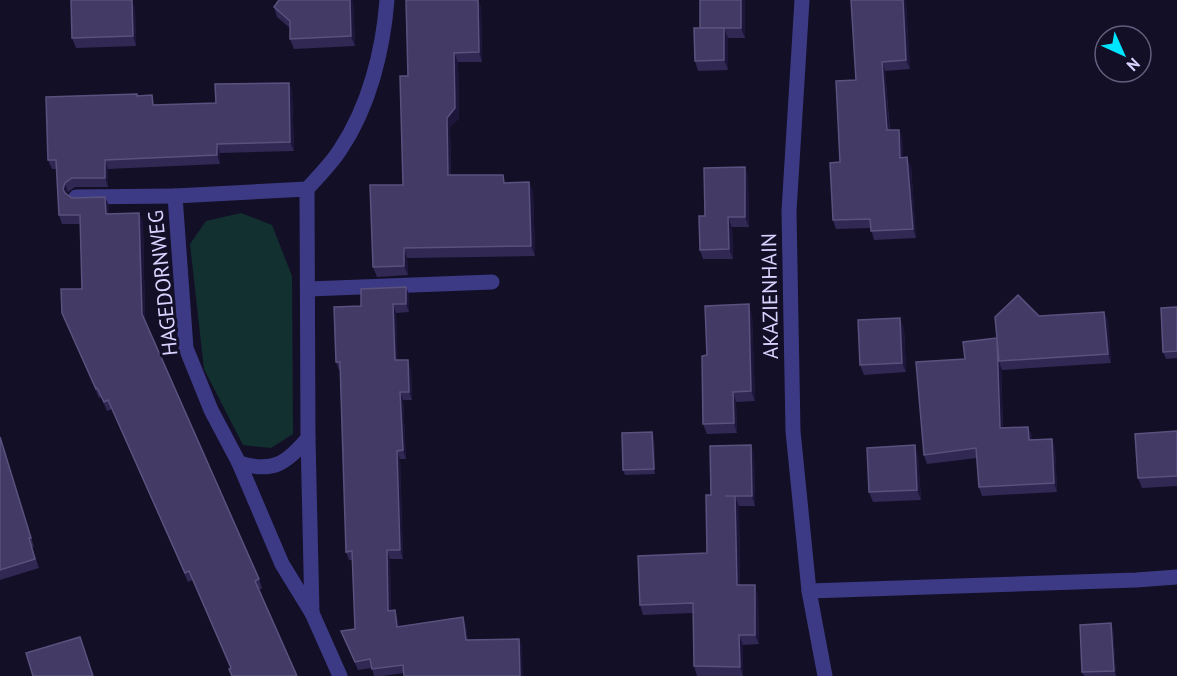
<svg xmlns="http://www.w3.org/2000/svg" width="1177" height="676" font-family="'PT Sans',sans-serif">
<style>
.green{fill:#12302f}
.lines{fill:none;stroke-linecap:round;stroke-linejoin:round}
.minor{stroke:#3d3a85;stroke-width:15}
.wall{fill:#312854}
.shaded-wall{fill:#1d163a}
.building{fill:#433a66;stroke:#5a527e;stroke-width:1.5}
.labels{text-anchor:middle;stroke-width:6;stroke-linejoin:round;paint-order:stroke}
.street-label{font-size:21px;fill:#d9d4ff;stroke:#130f26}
</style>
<rect width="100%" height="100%" fill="#130f26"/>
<path class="green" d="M241 213 272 225 292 276 293 434 271 448 243 445 204 369 190 244 206 221Z"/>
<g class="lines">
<g class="minor">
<path d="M802 0 789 211 793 431 809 591 825 676"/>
<path d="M307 189 308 438 312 613 282 564 239 463 211 410 186 348 175 196Z"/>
<path d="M307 189C318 177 331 164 340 150 369 107 383 51 387 0"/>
<path d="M76 197 175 196"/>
<path d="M308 289 492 282"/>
<path d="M239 463C273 473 286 464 308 438"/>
<path d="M809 591 1136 580 1177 577"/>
<path d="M312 613 340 676"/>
</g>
</g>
<g class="wall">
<path d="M353 0 355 46 294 49 290 39V28L277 17 274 7Z"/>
<path d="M406 0H478L481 8 482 62H458L459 118 450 127 451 175 506 183 529 182 533 192 535 256 407 258 408 275 377 277 373 267 403 185 408 76Z"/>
<path d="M745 0V38H728V70L698 71 695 61 700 28Z"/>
<path d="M906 2 910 69 885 71 890 130H899L902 138 903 157 911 166 916 238 874 240 871 228 836 229 833 220 840 162 856 80Z"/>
<path d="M135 8 136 46 76 48 72 38Z"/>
<path d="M289 83 292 92 294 151 220 153V164L108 169V187H75L68 192 67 195 72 198 105 197 109 206V214L139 213 143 222 145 321 259 579 262 588 259 590 297 676H232L229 669 231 668 193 580 188 582 112 409 107 411 101 397 99 398 62 313 82 289 80 224H62L59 215 57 169H52L48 160 137 96 155 105 216 103Z"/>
<path d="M745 167 748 177 749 227H732L733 259H703L700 250 705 216Z"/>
<path d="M406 287 409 295V312L396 313 397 360 411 369 412 400H403L406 459H400L403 559H390L391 611 398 619 399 627 463 617 466 626 468 640 519 639 522 647 404 673 383 676H374L372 668 358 670 341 631 355 629 352 560H349L346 552 340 370H339L336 362 361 306Z"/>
<path d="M1177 307V358L1166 359 1163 352Z"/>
<path d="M1104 312 1108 321 1111 363 1002 370 1001 367 1003 428 1028 427 1032 436V440L1055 448 1057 492 982 496 979 487 977 458 927 464 924 455 965 359 997 338 1039 316Z"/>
<path d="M752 314 755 401 736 402 737 433 707 434 703 424 707 355Z"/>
<path d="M904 328 906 372 864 375 860 365Z"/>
<path d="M1177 431V486L1142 488 1138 478Z"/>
<path d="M652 432 654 437 655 474 625 475 623 470Z"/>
<path d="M0 436 34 547H32L39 568 0 580Z"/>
<path d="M751 445 754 455 755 506H739L740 585 758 595 759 644 743 645V676H697L694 666 693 613 643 615 640 605 707 553 711 495Z"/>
<path d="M918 455 921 500 873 502 869 492Z"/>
<path d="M1113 628 1116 676H1084L1082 672Z"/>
</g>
<g class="shaded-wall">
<path d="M132 0 135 8 136 46 133 36Z"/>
<path d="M350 0H353L355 46 351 36Z"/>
<path d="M478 0 481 8 482 62 479 52Z"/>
<path d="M741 0H745V38L741 28Z"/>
<path d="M903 0H905L906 2 910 69 906 60Z"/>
<path d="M724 28 728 38V70L724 60Z"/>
<path d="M454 53 458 62 459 118 450 127 451 185 448 175 447 118Z"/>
<path d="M882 62 885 71 890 139 887 130Z"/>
<path d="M289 83 292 92 294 151 290 142Z"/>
<path d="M899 130 902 138 904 167 900 158Z"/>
<path d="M217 144 220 153V164L217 155Z"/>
<path d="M907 157 911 166 916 238 913 229Z"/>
<path d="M105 160 108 169V187L105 178Z"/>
<path d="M745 167 748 177 749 227 745 217Z"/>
<path d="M529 182 533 192 535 256 531 246Z"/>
<path d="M65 183 68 192 66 198 63 189Z"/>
<path d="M105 197 109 206V223L106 214Z"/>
<path d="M139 213 143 222 145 323 142 314Z"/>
<path d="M728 217 732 227 733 259 729 249Z"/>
<path d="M404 248 407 258 408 275 404 266Z"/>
<path d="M406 287 409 295V312L406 304Z"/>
<path d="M393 304 396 313 398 369 395 360Z"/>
<path d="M749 304 752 314 755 401 751 391Z"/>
<path d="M1104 312 1108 321 1111 363 1108 354Z"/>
<path d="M900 318 904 328 906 372 902 363Z"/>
<path d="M997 339 999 361 1001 367 1003 437 1000 428Z"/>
<path d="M408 360 411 369 412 400 409 392Z"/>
<path d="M400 392 403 400 406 459 403 450Z"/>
<path d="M733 392 736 402 737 433 734 423Z"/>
<path d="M1028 427 1032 436V449L1029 440Z"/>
<path d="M652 432 654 437 655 474 654 469Z"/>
<path d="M1052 439 1055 448 1057 492 1054 483Z"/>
<path d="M751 445 754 455 755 506 752 496Z"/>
<path d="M915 445 918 455 921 500 917 490Z"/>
<path d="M397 451 400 459 403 559 400 550Z"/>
<path d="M735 496 739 506 740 595 737 585Z"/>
<path d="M387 550 390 559 391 620 388 611Z"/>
<path d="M755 585 758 595 759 644 755 635Z"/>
<path d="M395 610 398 619 401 635 397 627Z"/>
<path d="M463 617 466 626 469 649 466 640Z"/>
<path d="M1111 623 1113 628 1116 676 1114 671Z"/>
<path d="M739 635 743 645V676L740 667Z"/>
<path d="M519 639 522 647 523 676H520Z"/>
</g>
<g class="building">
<path d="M71 0H132L133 36 72 38Z"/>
<path d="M279 0H350L351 36 290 39V21L274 7Z"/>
<path d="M406 0H478L479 52 454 53 455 108 447 118 448 175H503L504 183 529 182 531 246 404 248V266L373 267 370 185H403L400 76H408Z"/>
<rect x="700" y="0" width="41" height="28"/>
<path d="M851 0H903L906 60 882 62 887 130H899L900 158 907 157 913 229 871 231 870 219 833 220 830 163 840 162 836 81 856 80Z"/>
<path d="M694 28H724V60L695 61Z"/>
<path d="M289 83 290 142 217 144V155L105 160V178H72L65 183 63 189 65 193 72 198 105 197 106 214 139 213 142 314 259 579 255 581 297 676H232L229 669 231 668 189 571 185 573 108 400 104 402 97 388 96 389 62 313 61 289H82L80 215H59L56 160H48L46 97 137 94V96L152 95 153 105 216 103 215 84Z"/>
<path d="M745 167V217H728L729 249 700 250 699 216H705L704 168Z"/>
<path d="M406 287V304H393L395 360H408L409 392H400L403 450 397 451 400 550H387L388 611 395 610 397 627 463 617 466 640 519 639 520 676H404L403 665 372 669 370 659 355 662 341 631 355 629 352 551 346 552 340 362H336L334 307 361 306V289Z"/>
<path d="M1018 295 1039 316 1104 312 1108 354 999 361 997 339 1000 428 1028 427 1029 440 1052 439 1054 483 979 487 976 448 924 455 916 362 965 359 963 342 997 338 995 317Z"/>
<path d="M749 304 751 391 733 392 734 423 703 424 702 356 707 355 705 306Z"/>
<path d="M1177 307V351L1163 352 1161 308Z"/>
<path d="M900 318 902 363 860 365 858 320Z"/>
<path d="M1177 431V476L1138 478 1135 434Z"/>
<path d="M652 432 654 469 623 470 622 433Z"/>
<path d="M0 437 31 538H29L35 559 0 570Z"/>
<path d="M751 445 752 496H725H735L737 585H755V635H739L740 667 694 666 693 603 640 605 638 556 707 553 706 495H711L710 446Z"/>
<path d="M915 445 917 490 869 492 867 448Z"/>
<path d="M1111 623 1114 671 1082 672 1080 625Z"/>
<path d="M80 637 93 676H33L26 653Z"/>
</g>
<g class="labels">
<g class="street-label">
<text transform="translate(163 283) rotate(-96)" y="7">HAGEDORNWEG</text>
<text transform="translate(770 296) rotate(-91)" y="7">AKAZIENHAIN</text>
</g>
</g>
<g transform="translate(1123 54) rotate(135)"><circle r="28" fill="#130f26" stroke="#625e7d" stroke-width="1.5"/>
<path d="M0-4.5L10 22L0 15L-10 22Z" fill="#00e5ff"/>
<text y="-9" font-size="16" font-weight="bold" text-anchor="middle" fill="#d9d4ff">N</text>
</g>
</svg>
